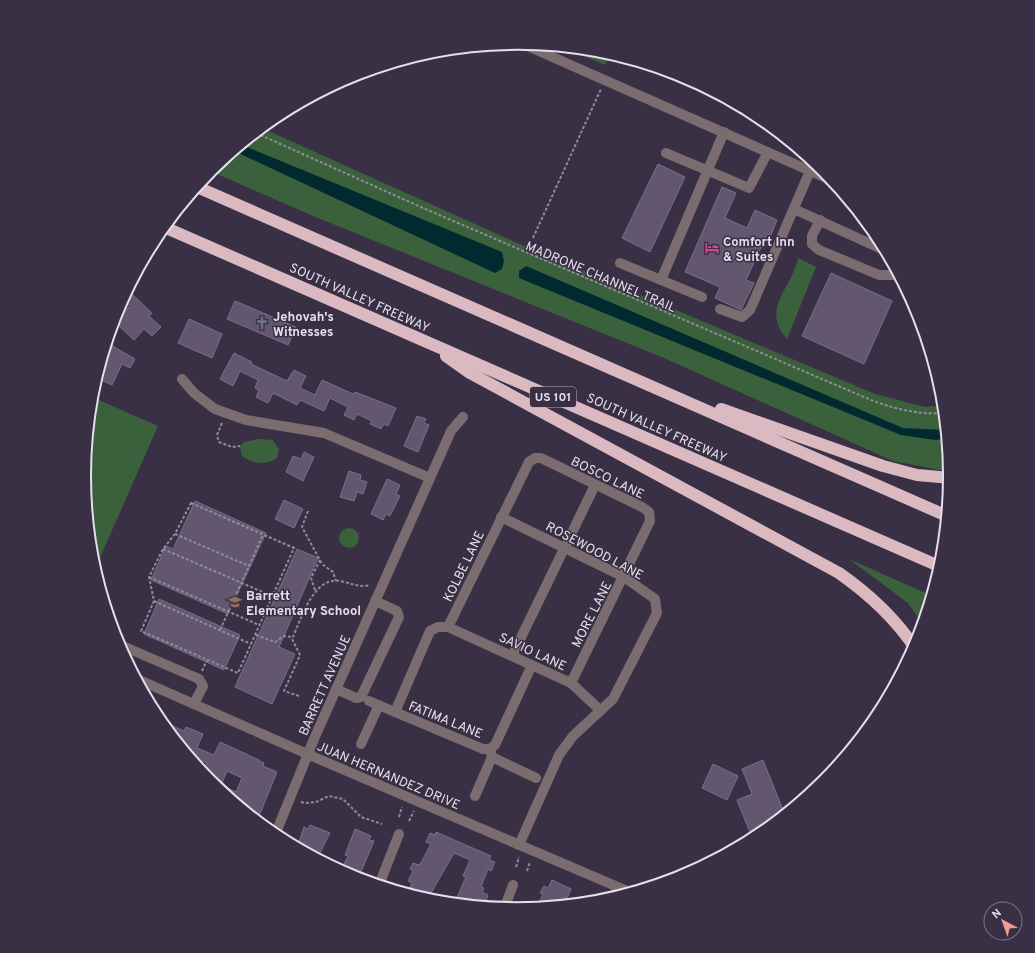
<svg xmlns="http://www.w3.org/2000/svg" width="1035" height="953" font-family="Overpass,sans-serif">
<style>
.green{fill:#3b603c}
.water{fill:#012a30}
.building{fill:#63576f;stroke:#7a6f87;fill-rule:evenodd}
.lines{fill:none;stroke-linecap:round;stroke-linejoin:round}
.path{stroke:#928a9b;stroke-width:2;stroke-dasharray:3 2;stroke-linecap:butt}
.minor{stroke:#7b6d6f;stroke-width:10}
.highway{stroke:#dab9c0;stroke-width:12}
.labels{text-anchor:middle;stroke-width:3;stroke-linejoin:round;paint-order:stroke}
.shield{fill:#3a3045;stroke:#b2aaba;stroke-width:1}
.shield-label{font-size:12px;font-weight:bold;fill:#e5deec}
.poi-label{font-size:13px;font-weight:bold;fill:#e5deec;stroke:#3a3045;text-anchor:start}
.street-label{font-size:13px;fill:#e5deec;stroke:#3a3045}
.rim{fill:none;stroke:#e5deec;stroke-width:2}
</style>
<rect width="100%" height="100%" fill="#3a3045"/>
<g class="green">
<path d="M562 47 602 51 611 54 605 65Z"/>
<path d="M262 128 515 242 875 394 925 407 944 405 950 469 940 470 893 461 664 358 318 218 210 171Z"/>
<path d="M798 258 816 267 787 339C760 308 792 289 798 258Z"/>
<path d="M92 397 158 426 95 569 92 561 84 476Z"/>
<path d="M258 439 273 440 279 450 277 458C265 466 254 464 242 456L240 446 244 442Z"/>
<circle cx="349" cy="538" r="10"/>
<path d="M849 559 932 596 923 625 908 603Z"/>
</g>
<g class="water">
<path d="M242 145 502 252 504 261 502 269 495 273 234 151Z"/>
<path d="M526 266 903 428 946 430 947 439 935 440 901 435 519 278V271Z"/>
</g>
<g class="building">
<path d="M658 164 685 177 650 252 622 238Z"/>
<path d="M722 187 736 193 725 218 747 228 755 210 777 220 771 235 767 234 746 280 754 283 741 310 715 298 720 287 685 272Z"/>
<path d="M831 273 892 301 864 364 802 336Z"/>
<path d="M132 294 152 313 149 316 161 327 152 336 144 329 134 340 115 322 130 306 125 301Z"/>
<path d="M235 301 296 327 288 345 227 319Z"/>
<path d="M189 319 222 334 212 358 178 343Z"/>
<path d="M107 343 135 359 130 368 122 364 112 385 97 378Z"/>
<path d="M234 353 252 362 251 364 287 381 294 370 306 376 300 388 315 395 322 380 353 394 355 392 396 408 388 426 384 424 381 429 370 424 372 421 357 414 354 420 344 415 348 407 330 398 324 411 300 400 297 405 273 393 268 403 256 397 259 390 255 388 258 380 240 371 233 386 220 379Z"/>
<path d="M417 416 426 419 424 423 429 425 418 452 404 446Z"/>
<path d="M304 452 314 457 303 481 286 472 293 456 301 459Z"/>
<path d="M349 471 361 475 360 480 367 482 363 494 357 492 354 501 340 497Z"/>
<path d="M387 479 400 485 396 494 400 496 390 516 386 514 383 520 371 514Z"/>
<path d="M284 500 303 509 294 528 275 519Z"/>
<path d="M195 501 266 533 228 614 151 580 166 546 173 549Z"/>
<path d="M297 549 318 558 279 647 295 654 272 704 235 687Z"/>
<path d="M159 599 240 635 224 670 144 634Z"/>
<path d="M159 720 184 731 186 727 203 734 197 748 214 755 220 742 259 760V761L264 763 263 766 277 772 257 821 211 783 203 773 207 763 191 756 193 752 181 747ZM227 771 242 778 236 792 221 785Z"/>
<path d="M763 760 785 815 753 840 737 800 752 794 742 769Z"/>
<path d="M713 764 738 776 727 800 702 788Z"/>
<path d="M310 825 330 833 317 859 297 848 304 827 308 829Z"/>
<path d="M355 829 371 836 369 840 374 841 358 879 341 871 348 856 345 855Z"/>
<path d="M436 832 491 856 489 860 495 862 491 871 488 869 481 887 484 888 482 892 488 895 485 903 480 901 477 906 454 904 466 877 463 876 470 860 454 853 427 900 410 895 413 888 410 887 412 883 408 881 413 871 410 869 413 863 419 865 422 861 431 844 426 842 430 833 435 835Z"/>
<path d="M552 880 571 889 564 905 542 908 543 905 539 903 543 894 540 893 544 886 548 888Z"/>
</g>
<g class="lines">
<g class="path">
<path d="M256 133 423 208 871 400C895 409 918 415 945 413"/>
<path d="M533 238 601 89"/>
<path d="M222 423 217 435 219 442 232 447 240 446"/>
<path d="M191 503 294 548 238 673 141 631 154 601 149 577 163 549 175 534Z"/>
<path d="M308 511 302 527 322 564 333 572 336 581"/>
<path d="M175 534 249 566"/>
<path d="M163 549 272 596"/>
<path d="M149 577 259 625"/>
<path d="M315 590 311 578 320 560"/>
<path d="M154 601 251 644"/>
<path d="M220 630 263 535"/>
<path d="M256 635 275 642 284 636 293 637"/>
<path d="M202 671 207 660"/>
<path d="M299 696 284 691 300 655 292 639C301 620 313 576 340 581 351 583 359 588 370 585"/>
<path d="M301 802 305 803 316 802 329 796 343 799 361 817 382 824"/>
<path d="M399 817 402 807"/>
<path d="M409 821 414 811"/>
<path d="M516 867 519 857"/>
<path d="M527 871 530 862"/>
</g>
<g class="minor">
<path d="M523 44 833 181"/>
<path d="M666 153 749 188 768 152"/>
<path d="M794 209 886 251"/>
<path d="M820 220 812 236V244L819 250 879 275H893L896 269"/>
<path d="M620 263 661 280"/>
<path d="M702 297 661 280 724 132"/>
<path d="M720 309 742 317 750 310 810 171"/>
<path d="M182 379 194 393 215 409 246 420 324 433 430 478"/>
<path d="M501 517 624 577 655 599 657 613 613 699 573 736 559 755 519 845"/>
<path d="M448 627 529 462 535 458H541L642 507 649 512 650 521 571 683"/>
<path d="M118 644 199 679 203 686 194 704"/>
<path d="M512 656 595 485"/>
<path d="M532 665 495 745 490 749H483L395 712 430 631 438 627H448L571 683 600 710"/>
<path d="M137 679 321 760 632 893"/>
<path d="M336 689 356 698 361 697 399 617 397 611 375 601"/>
<path d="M369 701 395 712"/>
<path d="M361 744 379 705"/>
<path d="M490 749 492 757 536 778"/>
<path d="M475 796 492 757"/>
<path d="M275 835 314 739 451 431 463 417"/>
<path d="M379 885 399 834"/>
<path d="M504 909 513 885"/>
</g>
<g class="highway">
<path d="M197 187 947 516"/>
<path d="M164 227 941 567"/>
<path d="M446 356 470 373 839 573C869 594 895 618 915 648"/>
<path d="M721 409 883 466 917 475 951 478"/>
</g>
</g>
<defs>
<g id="hotel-bare" transform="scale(1.08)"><path d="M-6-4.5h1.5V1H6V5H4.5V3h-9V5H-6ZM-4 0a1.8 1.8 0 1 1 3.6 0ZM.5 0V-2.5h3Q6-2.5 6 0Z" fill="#d1479c" stroke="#3a3045" stroke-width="2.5" paint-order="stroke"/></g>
<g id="church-bare" transform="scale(1.08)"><path d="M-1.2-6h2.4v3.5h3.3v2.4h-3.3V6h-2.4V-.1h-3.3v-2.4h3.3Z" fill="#6b7280" stroke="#3a3045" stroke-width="2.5" paint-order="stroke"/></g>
<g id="school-bare" transform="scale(1.08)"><path d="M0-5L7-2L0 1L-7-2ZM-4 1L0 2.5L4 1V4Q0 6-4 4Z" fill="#8d6e63" stroke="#3a3045" stroke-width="2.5" paint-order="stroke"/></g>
</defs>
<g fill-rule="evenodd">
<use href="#hotel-bare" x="712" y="248"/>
<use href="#church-bare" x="262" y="323"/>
<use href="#school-bare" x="235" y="602"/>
</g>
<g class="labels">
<rect class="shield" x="530" y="387" width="46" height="20" rx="3"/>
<g class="shield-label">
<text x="553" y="401">US 101</text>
</g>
<g class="poi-label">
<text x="723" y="246">Comfort Inn<tspan x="723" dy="15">&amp; Suites</tspan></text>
<text x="273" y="321">Jehovah's<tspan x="273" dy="15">Witnesses</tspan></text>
<text x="246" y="600">Barrett<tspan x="246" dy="15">Elementary School</tspan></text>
</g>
<g class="street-label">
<text transform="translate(601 276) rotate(23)" y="5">MADRONE CHANNEL TRAIL</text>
<text transform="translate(360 297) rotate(24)" y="5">SOUTH VALLEY FREEWAY</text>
<text transform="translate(657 427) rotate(24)" y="5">SOUTH VALLEY FREEWAY</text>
<text transform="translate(608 477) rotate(26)" y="5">BOSCO LANE</text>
<text transform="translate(595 550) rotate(28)" y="5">ROSEWOOD LANE</text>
<text transform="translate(463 566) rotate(-64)" y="5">KOLBE LANE</text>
<text transform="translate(591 614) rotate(-63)" y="5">MORE LANE</text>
<text transform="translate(533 651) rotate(25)" y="5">SAVIO LANE</text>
<text transform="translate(324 685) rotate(-66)" y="5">BARRETT AVENUE</text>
<text transform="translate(446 719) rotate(22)" y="5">FATIMA LANE</text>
<text transform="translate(389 775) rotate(23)" y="5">JUAN HERNANDEZ DRIVE</text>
</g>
</g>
<path d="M0 0H1035V953H0ZM91 476a426 426 0 1 1 852 0a426 426 0 1 1-852 0Z" fill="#3a3045" fill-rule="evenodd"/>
<path class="rim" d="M91 476a426 426 0 1 1 852 0a426 426 0 1 1-852 0Z"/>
<g transform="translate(1003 921) rotate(319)"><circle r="19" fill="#3a3045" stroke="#7e7688"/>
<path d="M0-3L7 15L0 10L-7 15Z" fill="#f59b97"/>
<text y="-6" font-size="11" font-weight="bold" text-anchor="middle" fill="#e5deec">N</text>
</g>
</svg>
